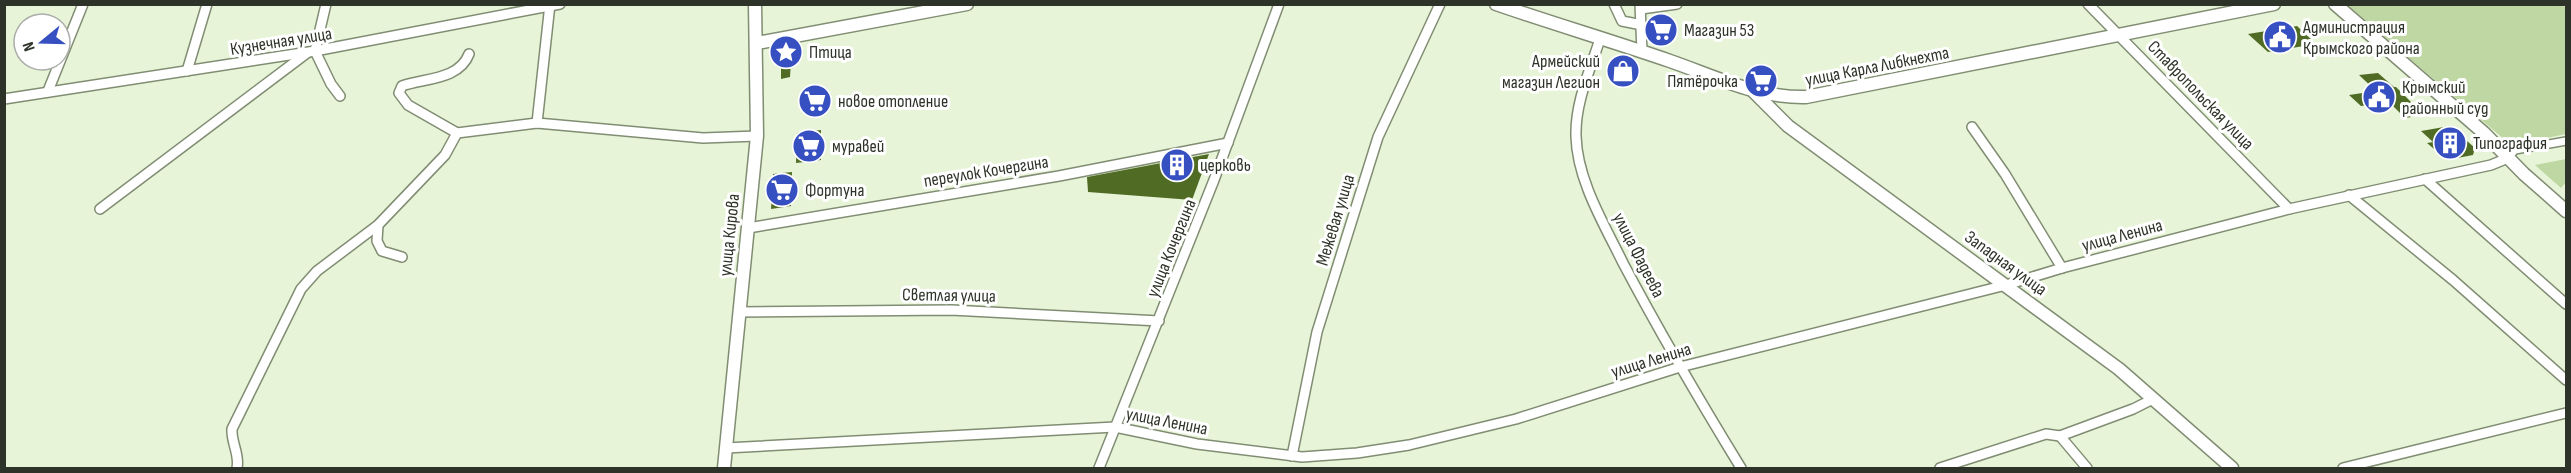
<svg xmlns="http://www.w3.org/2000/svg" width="2571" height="473" font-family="'Sofia Sans Condensed',sans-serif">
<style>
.green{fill:#bfd7a3}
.building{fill:#506c24}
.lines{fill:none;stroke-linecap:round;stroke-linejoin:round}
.pedestrian-casing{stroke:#818d73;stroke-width:10}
.minor-casing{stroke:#818d73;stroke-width:12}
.secondary-casing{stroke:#818d73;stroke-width:15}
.pedestrian{stroke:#fff;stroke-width:7}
.minor{stroke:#fff;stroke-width:9}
.secondary{stroke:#fff;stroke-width:12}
.labels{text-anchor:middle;stroke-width:6;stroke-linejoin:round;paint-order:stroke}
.poi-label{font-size:18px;fill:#2e3329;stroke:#fff;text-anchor:start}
.street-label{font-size:18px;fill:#2e3329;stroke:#fff}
</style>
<rect width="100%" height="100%" fill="#e7f4d8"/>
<g class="green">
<path d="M2347 5H2562L2566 8V134L2521 143 2505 140Z"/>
<path d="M2566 159V182L2561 188 2535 165Z"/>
</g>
<g class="building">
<path d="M2297 26 2316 44 2268 52 2248 34Z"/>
<path d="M791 60 790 77 781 79V61Z"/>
<path d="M2378 73 2394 87H2396L2424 115 2405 118 2389 102 2361 106 2349 95 2376 91 2359 75Z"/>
<path d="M824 87 823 112 806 114 807 89Z"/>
<path d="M2450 126 2475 148 2473 155 2447 160 2427 143 2433 142 2421 131Z"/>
<path d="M821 130V160L796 163 797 133Z"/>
<path d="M1209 154 1192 200 1088 192 1087 177Z"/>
<path d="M792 172 791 206 771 209 773 174Z"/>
</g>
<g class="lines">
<g class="pedestrian-casing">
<path id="pedestrian" d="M2508 158 2515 150 2566 141"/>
</g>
<g class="minor-casing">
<g id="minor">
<path d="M1614 4 1622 21 1642 25"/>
<path d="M1640 4 1642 52"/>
<path d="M2088 4 2289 209"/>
<path d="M1641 9 1677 4"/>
<path d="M1600 39C1590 70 1575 103 1576 136 1577 180 1604 224 1623 263 1660 333 1700 401 1741 468"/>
<path d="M315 51 331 84 340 96"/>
<path d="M315 51 326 4"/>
<path d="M469 54C459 80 425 78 402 86L399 93 408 105 457 133 537 123 703 138 757 136"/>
<path d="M187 71 207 4"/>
<path d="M48 91 83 4"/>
<path d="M4 99 315 51 560 4"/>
<path d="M537 123 550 4"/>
<path d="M1972 127 2005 174 2062 268"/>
<path d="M2425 179 2566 304"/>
<path d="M2349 195 2453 280 2566 380"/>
<path d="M100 209 307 53"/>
<path d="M378 225 377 241 382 251 402 257"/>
<path d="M748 228 1059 176 1228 143"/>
<path d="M739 312 951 310 1159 321"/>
<path d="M2060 436 2087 468"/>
<path d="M726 448 1115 427 1197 444 1302 457 1357 453 1409 445 1516 419 1680 367 2006 285 2062 268 2289 209 2491 165 2508 158"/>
<path d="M1292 456 1317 332 1378 137 1440 4"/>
<path d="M237 468C240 454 231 443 232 429L301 289 317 271 378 225 445 155 457 133"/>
<path d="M1099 468 1214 180 1279 4"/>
<path d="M1940 468 2046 434 2060 436 2133 409 2153 399"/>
<path d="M2343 468 2566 413"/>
</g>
</g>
<g class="secondary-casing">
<g id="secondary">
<path d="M1496 4C1554 24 1612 41 1670 61 1716 77 1757 98 1806 97L2274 4"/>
<path d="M2335 4 2484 133 2524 174 2566 211"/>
<path d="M757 43 967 4"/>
<path d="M1754 92 1788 126 2119 369 2232 468"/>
<path d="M724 468 757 136 755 4"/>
</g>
</g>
<use href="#pedestrian" class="pedestrian"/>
<use href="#minor" class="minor"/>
<use href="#secondary" class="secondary"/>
</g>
<defs>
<g id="supermarket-disc" transform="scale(1.725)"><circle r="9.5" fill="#364fc1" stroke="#fff"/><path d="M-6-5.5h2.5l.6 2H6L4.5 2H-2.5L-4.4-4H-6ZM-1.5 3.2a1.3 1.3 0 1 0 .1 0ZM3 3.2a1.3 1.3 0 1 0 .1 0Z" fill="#fff"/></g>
<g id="civic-disc" transform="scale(1.725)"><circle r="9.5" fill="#364fc1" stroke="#fff"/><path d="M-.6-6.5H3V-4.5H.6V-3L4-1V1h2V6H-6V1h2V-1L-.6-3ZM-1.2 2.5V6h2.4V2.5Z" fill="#fff"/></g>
<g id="sight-disc" transform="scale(1.725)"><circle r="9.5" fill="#364fc1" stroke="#fff"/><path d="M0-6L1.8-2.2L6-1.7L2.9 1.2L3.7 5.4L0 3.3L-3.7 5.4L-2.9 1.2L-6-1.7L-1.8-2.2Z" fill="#fff"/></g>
<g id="shop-disc" transform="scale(1.725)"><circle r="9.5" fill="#364fc1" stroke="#fff"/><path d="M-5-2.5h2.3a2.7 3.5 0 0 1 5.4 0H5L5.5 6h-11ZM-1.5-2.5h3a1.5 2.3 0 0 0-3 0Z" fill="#fff"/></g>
<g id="building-disc" transform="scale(1.725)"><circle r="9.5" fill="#364fc1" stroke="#fff"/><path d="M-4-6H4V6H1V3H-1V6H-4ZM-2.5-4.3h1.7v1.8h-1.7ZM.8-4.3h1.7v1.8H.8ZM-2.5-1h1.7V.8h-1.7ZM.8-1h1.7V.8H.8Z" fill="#fff"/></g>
</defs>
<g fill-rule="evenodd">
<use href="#supermarket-disc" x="1661" y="30"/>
<use href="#civic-disc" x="2280" y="37"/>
<use href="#sight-disc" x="786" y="52"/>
<use href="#shop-disc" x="1623" y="71"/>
<use href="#supermarket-disc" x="1761" y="81"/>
<use href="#civic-disc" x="2379" y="97"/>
<use href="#supermarket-disc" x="815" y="101"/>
<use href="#building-disc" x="2450" y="143"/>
<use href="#supermarket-disc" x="809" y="146"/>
<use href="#building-disc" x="1177" y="165"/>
<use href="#supermarket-disc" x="782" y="190"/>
</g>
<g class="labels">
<g class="poi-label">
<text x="2303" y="33">Администрация<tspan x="2303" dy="21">Крымского района</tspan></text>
<text x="1684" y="36">Магазин 53</text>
<text x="809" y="58">Птица</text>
<text x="1600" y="67" text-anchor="end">Армейский<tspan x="1600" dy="21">магазин Легион</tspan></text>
<text x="1738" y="87" text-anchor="end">Пятёрочка</text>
<text x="2402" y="93">Крымский<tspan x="2402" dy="21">районный суд</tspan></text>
<text x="838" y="107">новое отопление</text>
<text x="2473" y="149">Типография</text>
<text x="832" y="152">муравей</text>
<text x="1200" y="171">церковь</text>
<text x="805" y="196">Фортуна</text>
</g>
<g class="street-label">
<text transform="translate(281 41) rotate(-9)" y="6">Кузнечная улица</text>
<text transform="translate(1877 66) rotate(-11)" y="6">улица Карла Либкнехта</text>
<text transform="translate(2201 95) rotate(46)" y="6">Ставропольская улица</text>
<text transform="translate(986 171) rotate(-9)" y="6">переулок Кочергина</text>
<text transform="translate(1335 220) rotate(-73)" y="6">Межевая улица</text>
<text transform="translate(729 235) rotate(-84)" y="6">улица Кирова</text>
<text transform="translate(2122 235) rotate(-15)" y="6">улица Ленина</text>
<text transform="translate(1171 248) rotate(-68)" y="6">улица Кочергина</text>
<text transform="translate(1639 255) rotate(63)" y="6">улица Фадеева</text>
<text transform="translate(2006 263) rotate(36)" y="6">Западная улица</text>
<text transform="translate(949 295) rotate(1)" y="6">Светлая улица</text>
<text transform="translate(1651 360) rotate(-17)" y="6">улица Ленина</text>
<text transform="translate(1167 421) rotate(11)" y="6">улица Ленина</text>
</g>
</g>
<rect width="2571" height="473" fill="none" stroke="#2e3329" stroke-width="12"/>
<g transform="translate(42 42) rotate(251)"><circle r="28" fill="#ffffff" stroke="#abada9" stroke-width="1.5"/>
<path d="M0-4.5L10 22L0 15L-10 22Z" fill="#364fc1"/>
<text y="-9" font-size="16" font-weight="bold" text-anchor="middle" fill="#2e3329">N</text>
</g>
</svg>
